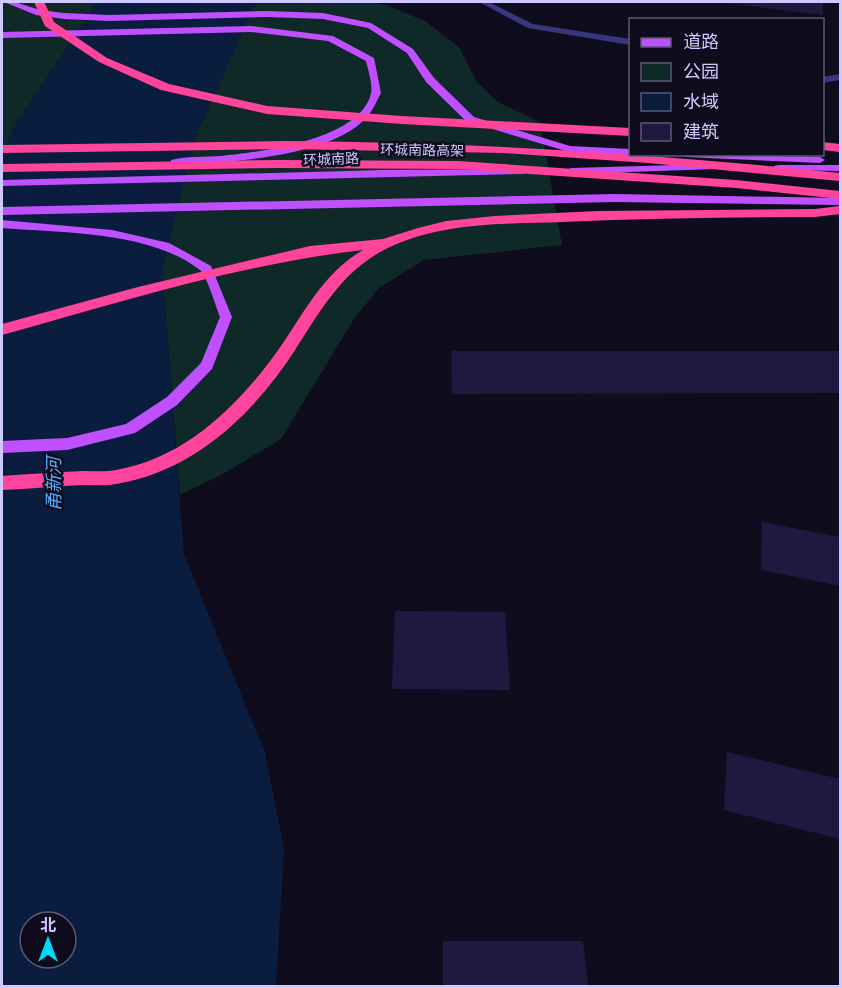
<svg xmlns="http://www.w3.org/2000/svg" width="842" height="988" font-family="Arial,'Noto Sans SC',sans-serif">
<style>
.green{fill:#0f2828}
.water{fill:#0a1d3f;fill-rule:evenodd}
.building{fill:#20183f}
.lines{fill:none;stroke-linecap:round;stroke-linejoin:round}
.minor{fill:#3a367e;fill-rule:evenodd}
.major{fill:#c050ff;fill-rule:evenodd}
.highway{fill:#ff449b;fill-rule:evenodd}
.labels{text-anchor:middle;stroke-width:5;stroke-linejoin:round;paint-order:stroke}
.far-street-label{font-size:14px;fill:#d0c9ff;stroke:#0f0c1e}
.water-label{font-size:18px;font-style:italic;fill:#57afff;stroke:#0f0c1e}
</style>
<rect width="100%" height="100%" fill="#0f0c1e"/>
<g class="green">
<path d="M2 2H97L13 129 2 159Z"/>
<path d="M256 2H368L386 5 425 21 459 47 476 81 498 102 540 122 562 245 424 260 379 288 354 319 281 439 221 475 180 495 162 269 195 137Z"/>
</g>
<path class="water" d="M97 2H256L195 137 162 269 184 554 265 753 284 849 276 986H2V159L13 129ZM30 922H66V958H30Z"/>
<g class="building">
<path d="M726 2H823V15L726 3Z"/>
<path d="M451 351H840V393L452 394Z"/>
<path d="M762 522 840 537V586L761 570Z"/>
<path d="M395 611 505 612 510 690 392 689Z"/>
<path d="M727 752 840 779V839L724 810Z"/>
<path d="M443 941H583L588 986H443Z"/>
</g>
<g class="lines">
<g class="minor">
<path d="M479 2H489L533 24 630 39V45L528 28Z"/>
<path d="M840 74V80L822 83V77Z"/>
</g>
<g class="major">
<path d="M4 2H15L40 10 64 13 109 15 268 11 323 13 371 23 413 49 434 78 474 117 570 146 630 149V154H633L630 155 569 152 466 121 426 82 407 53 368 28 323 19 268 17 109 21 64 19 36 15Z"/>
<path d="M251 26 333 36 374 58 381 93C376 102 372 113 364 120 328 157 225 163 175 165L171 164V160C187 156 205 157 221 156 260 152 361 140 371 93 373 85 368 70 366 61L328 41 251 32 2 38V32Z"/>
<path d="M681 154 820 157 825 160 820 163 686 157Z"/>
<path d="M712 164 717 167 716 169 571 174 565 171 571 168Z"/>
<path d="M778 165H840V171L774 170V166Z"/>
<path d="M520 169 524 170V174L2 186V180L383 170Z"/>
<path d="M615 194 840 198V205L615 202 2 215V207Z"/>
<path d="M2 220 112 230 169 243 211 266 232 317 212 369 177 405 135 433 67 450 2 453V441L67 438 126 424 167 397 201 363 220 317C216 307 207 276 200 270 150 231 63 233 2 228Z"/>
</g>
<g class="highway">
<path d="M34 2H44L54 22 107 58 169 84 267 106 402 116 630 128V136L402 124 267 114 161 90 99 62 45 26Z"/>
<path d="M286 141C473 142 654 154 840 173V181L648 163 504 153 286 149 2 153V145Z"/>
<path d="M822 142 840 144V152L822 150Z"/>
<path d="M279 160 458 161 736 180 840 191V199L736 188 458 169 279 168 2 172V164Z"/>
<path d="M840 206V214L815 217C731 217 646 218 562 222 503 224 436 222 382 251 341 273 319 313 295 350 254 414 194 471 116 484 106 486 95 485 84 485 57 486 29 489 2 490V476C29 474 57 472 84 471 95 471 106 472 116 470 188 458 244 400 283 343 306 309 326 271 363 250 241 264 120 302 2 335V324L138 287 310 246 383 239 418 228 446 221 495 216 598 211 815 209Z"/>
</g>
</g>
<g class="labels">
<g class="far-street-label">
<text transform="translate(422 150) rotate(1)" y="5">环城南路高架</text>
<text transform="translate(331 159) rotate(-2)" y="5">环城南路</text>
</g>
<g class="water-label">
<text transform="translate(54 484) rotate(-90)" y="6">甬新河</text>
</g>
</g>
<rect width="842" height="988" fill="none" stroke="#d0c9ff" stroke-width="6"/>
<rect x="629" y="18" width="195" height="138" fill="#0f0c1e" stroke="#5c5878" stroke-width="1.5"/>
<rect x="641" y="38" width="30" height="9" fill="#c050ff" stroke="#5c5878" stroke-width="1.5"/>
<text x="683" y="48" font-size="18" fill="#d0c9ff">道路</text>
<rect x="641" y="63" width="30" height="18" fill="#0f2828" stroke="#5c5878" stroke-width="1.5"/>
<text x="683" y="78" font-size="18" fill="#d0c9ff">公园</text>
<rect x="641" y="93" width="30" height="18" fill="#0a1d3f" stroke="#5c5878" stroke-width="1.5"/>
<text x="683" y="108" font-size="18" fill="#d0c9ff">水域</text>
<rect x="641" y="123" width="30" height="18" fill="#20183f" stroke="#5c5878" stroke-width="1.5"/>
<text x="683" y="138" font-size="18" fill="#d0c9ff">建筑</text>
<g transform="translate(48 940)"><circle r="28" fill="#0f0c1e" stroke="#5c5878" stroke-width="1.5"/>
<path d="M0-4.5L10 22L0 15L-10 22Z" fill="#00d8f4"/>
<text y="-9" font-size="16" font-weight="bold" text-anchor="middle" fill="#d0c9ff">北</text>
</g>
</svg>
